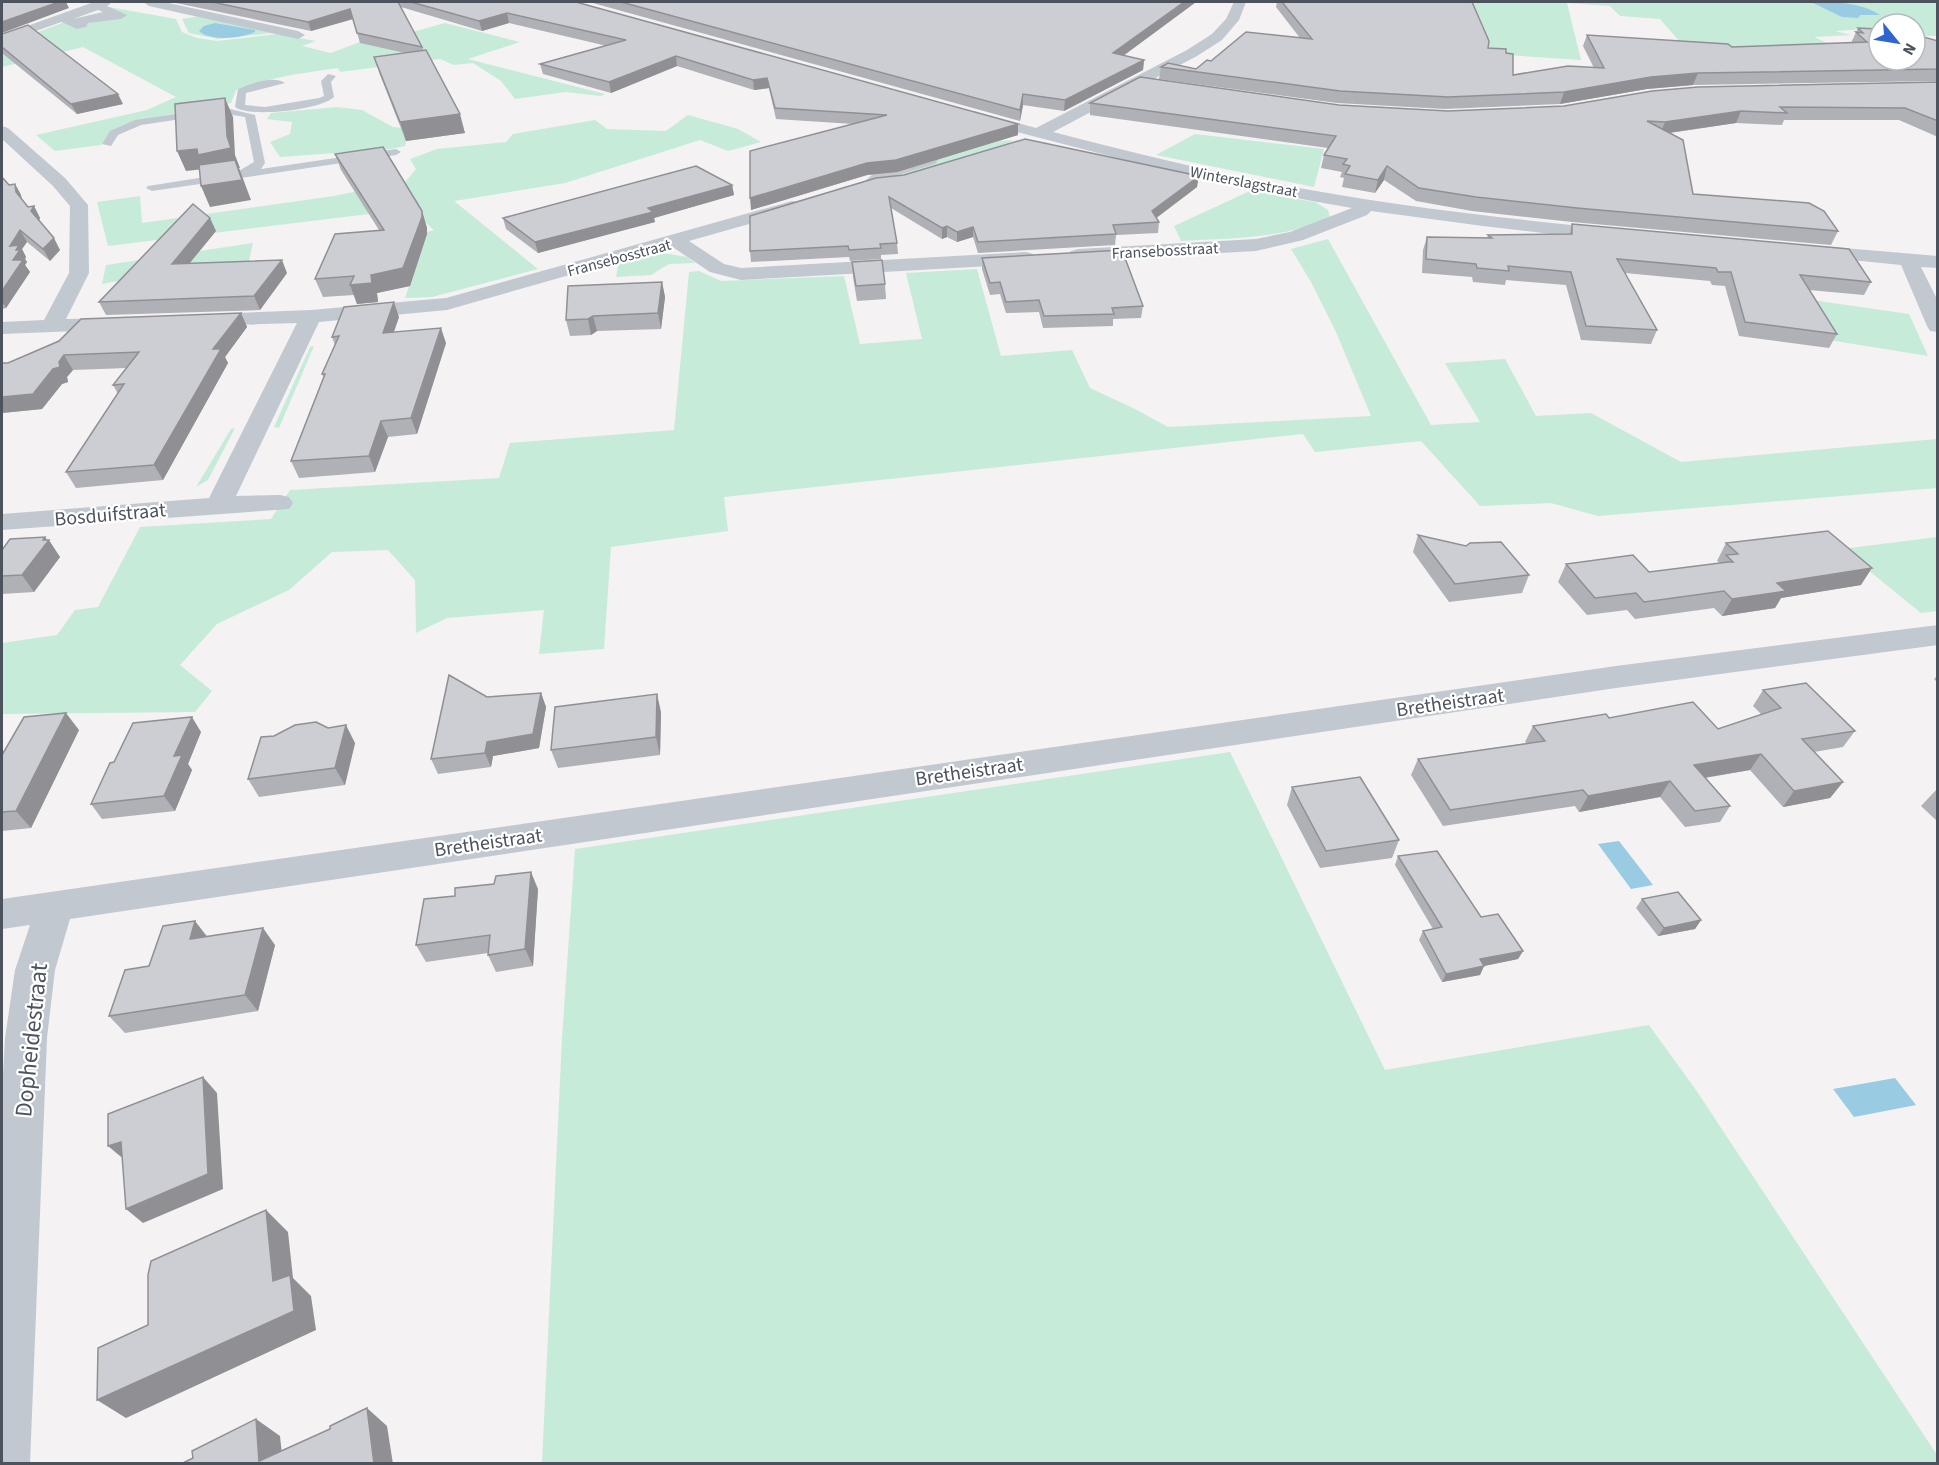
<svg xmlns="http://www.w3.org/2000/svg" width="1939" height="1465" font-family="'Source Sans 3',sans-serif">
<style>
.green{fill:#c7ebd9}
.water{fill:#99cce3}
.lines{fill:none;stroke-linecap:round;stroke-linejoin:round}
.service{fill:#c2c8cf;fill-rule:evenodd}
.pedestrian{fill:#c2c8cf;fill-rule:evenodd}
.minor{fill:#c2c8cf;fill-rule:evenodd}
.wall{fill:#b0b1b6}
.shaded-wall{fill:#909094}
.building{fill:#cdced4;stroke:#909094;stroke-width:1.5}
.labels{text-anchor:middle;stroke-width:4.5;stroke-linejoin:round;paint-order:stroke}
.far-street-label{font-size:16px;fill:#4c535d;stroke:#fff}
.street-label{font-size:20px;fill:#4c535d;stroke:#fff}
.near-street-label{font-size:24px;fill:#4c535d;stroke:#fff}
</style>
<rect width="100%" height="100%" fill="#f4f2f2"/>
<g class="green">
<path d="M1397 2H1937V36H1915V24H1879V28L1835 31 1851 35 1814 37 1849 53 1755 54 1680 42 1660 19 1620 16 1610 6 1567 3 1581 60 1399 48Z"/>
<path d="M109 7 176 19 182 32 197 38 217 41 277 34 316 41 302 46 331 53 378 35 391 38 445 23 520 42 468 59 605 94 601 96 566 92 515 99 501 81 473 63 454 65 440 59 340 72 338 68C303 73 270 77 236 90L231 103 135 121 110 132 101 145 55 151 36 135 147 110 176 97 83 47 2 67V46L67 21 102 16 104 8Z"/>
<path d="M200 16 272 33 218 39 189 33 182 19Z"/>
<path d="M337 107 362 110 393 127 410 129 405 146 391 149 280 157 270 142 290 134 292 122 267 119 271 113Z"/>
<path d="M688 115 738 129 761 142 728 151 700 140 565 183 454 201 538 269 432 297 405 298 427 232 434 230 410 209 108 246 97 202 140 196 142 223 334 196 406 181 416 169 410 159 437 149 506 142 513 134 595 120 607 129 666 131Z"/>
<path d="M1195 134 1324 149 1314 187 1156 155Z"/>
<path d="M1013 140 1006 145 904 175 896 174V171L999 141Z"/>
<path d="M1250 191 1315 202 1328 210 1330 218C1283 239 1232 238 1181 241L1174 226Z"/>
<path d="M1328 239 1431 425 1480 422 1445 363 1505 359 1536 416 1591 413 1681 462 1937 439V488L1598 516 1551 503 1480 506 1421 441 1315 452 1303 434 724 497 728 531 611 547 604 649 539 654 544 610 447 618 416 633 415 580 388 550 332 552 289 590 217 624 180 665 212 691 195 712 2 714V643L57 635 75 610 98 607 140 527 271 519 290 490 499 478 510 443 674 430 689 272 699 271 721 281 844 276 860 344 922 339 906 273 977 269 1001 356 1072 350 1090 388 1133 408 1168 427 1371 416 1336 332 1311 282 1291 249Z"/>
<path d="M253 243 249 261 204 265 102 284 106 265Z"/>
<path d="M656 252 687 257 695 263 669 264 651 275 616 277 619 261Z"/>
<path d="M1784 296 1909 314 1928 356 1792 334Z"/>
<path d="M314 346 279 428 274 427 310 347Z"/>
<path d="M235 428 208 480 196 487 231 429Z"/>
<path d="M1937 537V611L1921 613 1842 549Z"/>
<path d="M1230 752 1385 1070 1649 1025 1696 1090 1937 1455V1463H542L562 1038 575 849Z"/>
</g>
<g class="water">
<path d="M1811 2C1832 1 1863 3 1880 15H1860L1858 18 1842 17Z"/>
<path d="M215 23 255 30V32C242 38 211 42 199 31L204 26Z"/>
<path d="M1619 841 1653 885 1631 889 1598 844Z"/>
<path d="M1895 1078 1916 1105 1854 1117 1833 1089Z"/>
</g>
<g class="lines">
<g class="service">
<path d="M328 74 336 76 331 82 334 97C320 110 250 118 235 107L238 89C250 84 273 75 285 83L246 93 245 105 265 107 319 98 324 96 321 81Z"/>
<path d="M222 107 255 115 265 163 261 169 396 149 401 152 396 155 152 191 146 188 148 186 237 172 254 162 245 117 222 113 141 125 118 135 111 146 102 144 110 131 135 120Z"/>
</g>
<path class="pedestrian" d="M98 2 127 15 121 19 88 23 86 27 77 29 55 19 57 16ZM98 10 103 12 73 19Z"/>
<g class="minor">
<path d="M94 2H111L109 5 2 43V35Z"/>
<path d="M143 2H164L298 31 305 35 298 39 149 6Z"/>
<path d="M1234 2H1246L1239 20 1222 40 1197 56 1053 132C1123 150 1194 168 1266 182 1380 204 1497 218 1613 229L1620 231 1623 235 1620 239 1613 241 1483 226 1371 211 1367 215 1303 240 1256 251 1078 261 1071 259 1068 255 1071 251 1078 249 1256 239 1290 232 1352 208C1222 186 1095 153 968 119L966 116 974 111 1036 128 1187 50 1212 34 1226 19Z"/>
<path d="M2 126 8 128 65 178 88 205 89 273 66 319 119 318 127 319 130 324 127 329 2 334V322L44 320 69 273 70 206 53 186 2 139Z"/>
<path d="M929 155 935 156 938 160 935 164 891 177 880 185H868L865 181 879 169Z"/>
<path d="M792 201 798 202 801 206 798 210 689 241 724 264 741 268 1026 252 1033 254 1036 258 1033 262 1026 264 741 280 710 272 671 246 447 310 319 322 236 496 280 495 289 497 293 503 289 509 2 530V514L209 498 297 323 197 326 189 325 186 320 189 315 311 310 446 298Z"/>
<path d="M1808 245 1938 256V268L1921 267 1938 301V332L1930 331 1927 326 1901 265 1801 255 1798 251 1801 247Z"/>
<path d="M1938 625V645L1616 688 70 919 55 970 47 1038 30 1464H2V1093L5 1038 15 970 30 925 2 929V899L1616 666Z"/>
</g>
</g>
<g class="wall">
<path d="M171 2H576L1018 135 897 172 867 175 751 210 853 124 776 119 769 88 754 90 677 66 611 93 543 74 540 64 607 46 509 23 482 31 401 7 422 47 465 133 406 141 380 75 374 57 405 53 360 43 353 19 311 31Z"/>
<path d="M589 2H1196L1123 56 1144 60 1143 70 1064 111 1023 105 1020 121Z"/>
<path d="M1277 2H1472L1488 48 1506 53 1513 75 1594 68 1583 46 1587 35 1732 47 1851 43 1858 28 1920 36 1938 41V81L1693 85 1647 89 1560 104 1445 109 1337 103 1159 79 1161 67 1196 69 1211 61 1300 38 1276 7Z"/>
<path d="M2 34 123 104 77 114 2 53Z"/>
<path d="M1938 82V137L1899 120H1784L1782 125 1736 123 1670 133 1693 194 1838 231 1831 245 1572 222 1472 211 1416 201 1384 180 1375 193 1342 187 1344 178 1340 177 1342 172 1321 168 1324 155 1328 148 1090 115V103L1339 105 1448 111 1564 106Z"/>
<path d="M335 154 422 211 427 228V234L410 286 377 293 378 302 357 304 354 295 323 297 315 279 379 230 341 170Z"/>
<path d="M2 177 9 185 15 184 21 195 22 200 28 207 34 206 40 218 39 220 60 250 50 261 27 242 22 249 26 257 25 259 27 262 25 265 30 272 6 308 2 309Z"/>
<path d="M876 178 1197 187 1156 218 1159 222 1158 233 1116 235 1115 245 978 253 973 237 957 242 947 237 942 239 891 208 897 243 898 254 881 255V259L850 261 849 257 751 262 750 251Z"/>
<path d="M732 185 734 195 654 218 655 222 538 253 506 229 503 218Z"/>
<path d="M1572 224 1871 282 1864 295 1809 290 1837 334 1829 348 1739 336 1725 286 1712 285 1710 281 1625 273 1657 330 1651 344 1581 340 1566 285 1506 280 1505 285 1473 282 1472 277 1422 273 1423 250 1427 237 1487 238 1488 235 1569 234Z"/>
<path d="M216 231 190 263 287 273 260 310 106 315 99 302Z"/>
<path d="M982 258 1143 306 1141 318 1113 319V326L1043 328 1039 312 1006 313 1000 294 990 295 982 269Z"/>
<path d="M852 262 885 284 886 299 857 301 853 277Z"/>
<path d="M662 282 665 297 661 329 597 331 591 335 570 336 566 320Z"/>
<path d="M241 313 247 327 225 357 228 363 163 480 76 488 66 472 118 394 113 385 127 368 73 370 67 377 68 382 62 384 42 409 2 413V363H8Z"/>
<path d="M399 317 394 332 446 343 417 434 388 437 375 472 299 478 291 461 324 378 322 374 335 345 332 337Z"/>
<path d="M1418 535 1529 575 1522 593 1449 602 1413 552Z"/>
<path d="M47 540 60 557 34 592 2 594V550Z"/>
<path d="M1726 543 1861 585 1781 598 1775 608 1722 616 1714 608 1635 619 1627 610 1587 615 1558 582 1566 564 1649 572 1720 563 1717 561Z"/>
<path d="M1938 675V683L1934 679Z"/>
<path d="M1763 690 1855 731 1843 747 1814 752 1843 782 1830 798 1783 807 1750 770 1705 778 1730 806 1720 822 1685 827 1660 797 1579 812 1575 806 1443 826 1411 775 1418 759 1527 743 1525 742 1533 726 1609 718 1718 729 1761 714 1753 706Z"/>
<path d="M541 693 546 707 539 748 493 756 491 767 438 774 431 759 487 697Z"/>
<path d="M661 712 660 755 558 768 551 750Z"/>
<path d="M79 730 31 828 2 831V755Z"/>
<path d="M201 732 188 764 192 770 175 811 102 819 91 804 114 762Z"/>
<path d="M355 743 345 785 259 797 248 779Z"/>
<path d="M1292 787 1399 840 1392 858 1320 868 1287 805Z"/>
<path d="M1938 788V822L1921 806Z"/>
<path d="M1398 856 1481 917 1523 951 1518 959 1484 966 1480 975 1442 982 1419 940 1423 931 1433 929 1395 865Z"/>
<path d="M538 889 533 966 496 972 488 955V953L426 962 416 945Z"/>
<path d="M1642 899 1701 920 1695 929 1658 936 1636 908Z"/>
<path d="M207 936 275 945 258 1011 125 1033 109 1016 149 966Z"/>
</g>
<g class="shaded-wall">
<path d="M59 2H66L69 8 2 33V22Z"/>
<path d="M1184 2H1196L1112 64 1113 53Z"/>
<path d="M350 9 353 19 311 31 308 22Z"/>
<path d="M507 13 509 23 482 31 479 21Z"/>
<path d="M676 56 677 66 611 93 609 82Z"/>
<path d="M1144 60 1143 70 1064 111 1065 100Z"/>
<path d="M1698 73 1693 85 1647 89 1560 104 1564 92 1651 77Z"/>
<path d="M767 78 769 88 754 90 753 80Z"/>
<path d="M118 94 123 104 77 114 71 104Z"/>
<path d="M1023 94V105L1020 121V110Z"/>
<path d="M225 98 233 117 235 155 240 168H239L251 200 210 207 201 186 204 169 186 171 177 151 197 149 227 136Z"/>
<path d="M1741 111 1736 123 1660 134 1665 122Z"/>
<path d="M460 114 465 133 406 141 400 122Z"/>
<path d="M1018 124V135L897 172 867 175 751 210 750 198 867 163Z"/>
<path d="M1387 166 1384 180 1375 193 1378 180Z"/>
<path d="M1199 176 1197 187 1151 222 1152 211Z"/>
<path d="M15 184 21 195 22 204 16 192Z"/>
<path d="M732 185 734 195 654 218 655 222 538 253 535 242 648 208Z"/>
<path d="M34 206 40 218 38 223 31 211Z"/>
<path d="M422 211 427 228V234L410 286 377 293 378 302 357 304 350 285Z"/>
<path d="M210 218 216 231 178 277 172 264Z"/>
<path d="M947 226V237L942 239V228Z"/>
<path d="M973 227V237L957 242V232Z"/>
<path d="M20 230 27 242 22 249 26 257 25 259 27 262 25 265 30 272 6 308 2 301V291L13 260 10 246Z"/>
<path d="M54 238 60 250 50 261 43 249Z"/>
<path d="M282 260 287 273 260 310 254 296Z"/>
<path d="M662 282 665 297 661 329 658 313Z"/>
<path d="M394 302 399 317 388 348 383 333Z"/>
<path d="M241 313 247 327 225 357 228 363 163 480 154 465 213 349Z"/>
<path d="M593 316 597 331 591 335 588 319Z"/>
<path d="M441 328 446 343 417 434 411 418Z"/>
<path d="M64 355 73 370 67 377 68 382 62 384 42 409 2 413V397L59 362Z"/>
<path d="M381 421 388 437 375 472 369 456Z"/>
<path d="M45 537 48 541 49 540 60 557 34 592 22 575Z"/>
<path d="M1872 568 1861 585 1781 598 1775 608 1722 616 1732 599 1777 583Z"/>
<path d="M541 693 546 707 539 748 493 756 491 767 485 753 487 742Z"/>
<path d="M657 694 661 712 660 755 656 737Z"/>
<path d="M66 713 79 730 31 828 16 811Z"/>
<path d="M192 717 201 732 188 764 192 770 175 811 164 796 174 756Z"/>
<path d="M346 725 355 743 345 785 335 768Z"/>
<path d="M1761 754 1750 770 1684 781 1694 765Z"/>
<path d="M1670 781 1660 797 1579 812 1588 796Z"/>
<path d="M1843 782 1830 798 1783 807 1794 791Z"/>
<path d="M531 872 538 889 533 966 525 949Z"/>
<path d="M1701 920 1695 929 1658 936 1664 928Z"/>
<path d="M195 921 209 939H190Z"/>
<path d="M263 928 275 945 258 1011 245 995Z"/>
<path d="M1523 951 1518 959 1484 966 1480 975 1442 982 1446 974 1480 959Z"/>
<path d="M203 1077 217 1093 223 1189 143 1223 126 1209Z"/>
<path d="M121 1142 126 1161 108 1146Z"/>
<path d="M266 1210 288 1232 293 1278 311 1296 316 1330 126 1418 97 1400 273 1281Z"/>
<path d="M367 1408 387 1426 393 1464H374Z"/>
<path d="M256 1419 280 1436 283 1464 259 1461Z"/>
</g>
<g class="building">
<path d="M2 2H59L2 22Z"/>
<path d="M212 2H398L422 47 357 33 350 9 308 22Z"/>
<path d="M411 2H576L1018 124 896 160 867 163 750 198V151L887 115 775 108 767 78 753 80 676 56 609 82 540 64 626 40 507 13 479 21Z"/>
<path d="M621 2H1184L1113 53 1144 60 1065 100 1023 94 1020 110Z"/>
<path d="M1282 2H1472L1489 41 1488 48 1506 49V53L1513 54V75L1568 66 1604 68 1587 35 1728 44 1732 47 1867 42 1856 32 1863 33 1858 28 1879 29V60H1915V31H1918L1920 36 1938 41V69L1698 73 1651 77 1564 92 1448 97 1340 91 1161 67 1168 63 1196 69 1207 60 1211 61 1246 32 1312 39Z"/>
<path d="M28 25 118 94 71 104 2 47V34Z"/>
<path d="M426 50 460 114 400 122 374 57Z"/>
<path d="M1140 77 1339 105 1448 111 1564 106 1652 91 1698 87 1938 82V121L1905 108 1780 107 1787 113 1741 111 1665 122 1647 121 1683 140 1693 194 1809 203 1824 211 1838 231 1577 208 1476 197 1419 188 1387 166 1378 180 1345 174 1350 166 1343 164 1347 159 1324 155 1336 136 1090 103Z"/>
<path d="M225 98 227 136 231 148 198 155 197 149 177 151 175 104Z"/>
<path d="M1025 139 1199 176 1152 211 1159 222 1113 225 1116 234 978 242 973 227 957 232 947 226 942 228 889 197 897 243 880 244 881 248 849 250 848 246 750 251V216L876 178 904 175Z"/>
<path d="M383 147 422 211V217L403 268 371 275 372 283 350 285 354 276 315 279 335 234 384 230 335 154Z"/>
<path d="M235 160 242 180 201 186 199 165Z"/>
<path d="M696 166 732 185 648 208 653 212 535 242 503 218Z"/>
<path d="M2 177 9 185 15 184 16 192 28 207 34 206 31 211 54 238 43 249 20 230 10 246 19 245 16 250H20L13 260H23L2 291Z"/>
<path d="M193 204 210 218 172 264 282 260 254 296 99 302Z"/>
<path d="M1572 224 1849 249 1871 282 1800 275 1837 334 1745 322 1731 272H1718L1716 268 1617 259 1657 330 1586 326 1571 272 1508 266 1509 271 1477 268 1476 264 1426 259 1427 237 1492 238 1488 235 1572 234Z"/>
<path d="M1122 250 1143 306 1112 308 1114 314 1044 316 1039 300 1006 302 1000 282 990 283 982 258Z"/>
<path d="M882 260 885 284 856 286 852 262Z"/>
<path d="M662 282 658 313 593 316 588 319 566 320 568 286Z"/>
<path d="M394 302 383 333 441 328 411 418 381 421 369 456 291 461 325 374H322L339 336 332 337 344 307Z"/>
<path d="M241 313 213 349H221L154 465 66 472 124 384 113 385 139 352 64 355 59 362 60 367 53 369 33 394 2 397V363H8L59 341 81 319Z"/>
<path d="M1828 531 1872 568 1777 583 1786 591 1732 599 1724 591 1644 602 1636 593 1595 598 1566 564 1633 555 1649 572 1728 562H1733L1726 555 1738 554 1726 543Z"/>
<path d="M1418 535 1466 546 1470 543 1501 542 1529 575 1455 584Z"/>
<path d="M45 537 43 540H49L22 575 2 576V550L10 539Z"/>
<path d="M449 675 487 697 541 693 533 734 487 742 485 753 431 759Z"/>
<path d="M1806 683 1855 731 1802 739 1843 782 1794 791 1761 754 1694 765 1730 806 1695 811 1670 781 1588 796 1583 790 1450 810 1418 759 1545 741 1533 726 1606 714 1609 718 1693 702 1718 729 1781 708 1763 690Z"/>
<path d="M657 694 656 737 551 750 555 707Z"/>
<path d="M66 713 16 811 2 812V755L24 717Z"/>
<path d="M192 717 174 756 182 755 164 796 91 804 110 763 114 762 133 723Z"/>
<path d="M316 722 328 728 346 725 335 768 248 779 261 737 274 736 295 725Z"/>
<path d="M1360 777 1399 840 1326 851 1292 787Z"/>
<path d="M1437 851 1481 917 1498 914 1523 951 1480 959 1484 966 1446 974 1423 931 1442 927 1398 856Z"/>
<path d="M531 872 525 949 488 955 490 935 416 945 424 899 455 896V888L494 884 496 876Z"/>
<path d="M1678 892 1701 920 1664 928 1642 899Z"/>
<path d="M195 921 190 939 263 928 245 995 109 1016 125 970 149 966 163 926Z"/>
<path d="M203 1077 208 1174 126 1209 121 1142 108 1146V1114Z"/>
<path d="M266 1210 273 1281 290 1275 294 1311 97 1400 98 1348 148 1325V1275L151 1261Z"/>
<path d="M367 1408 374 1464H181L193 1458 192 1451 256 1419 259 1461 330 1429V1426Z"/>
</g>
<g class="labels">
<g class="far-street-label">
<text transform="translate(1244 181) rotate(11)" y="6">Winterslagstraat</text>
<text transform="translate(1165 250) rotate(-3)" y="6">Fransebosstraat</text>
<text transform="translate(619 257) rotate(-15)" y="6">Fransebosstraat</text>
</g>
<g class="street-label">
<text transform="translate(110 514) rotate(-5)" y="7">Bosduifstraat</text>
<text transform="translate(1450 702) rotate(-8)" y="7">Bretheistraat</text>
<text transform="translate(969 771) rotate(-8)" y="7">Bretheistraat</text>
<text transform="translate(488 842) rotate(-8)" y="7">Bretheistraat</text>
</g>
<g class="near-street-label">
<text transform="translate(31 1040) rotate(-84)" y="8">Dopheidestraat</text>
</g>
</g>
<rect width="1939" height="1465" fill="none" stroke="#4c535d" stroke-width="6"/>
<g transform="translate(1897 42) rotate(120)"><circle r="28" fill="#ffffff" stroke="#b7babe" stroke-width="1.5"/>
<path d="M0-4.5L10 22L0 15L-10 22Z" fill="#3065d0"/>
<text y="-9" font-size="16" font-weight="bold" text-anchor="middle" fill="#4c535d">N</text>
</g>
</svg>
